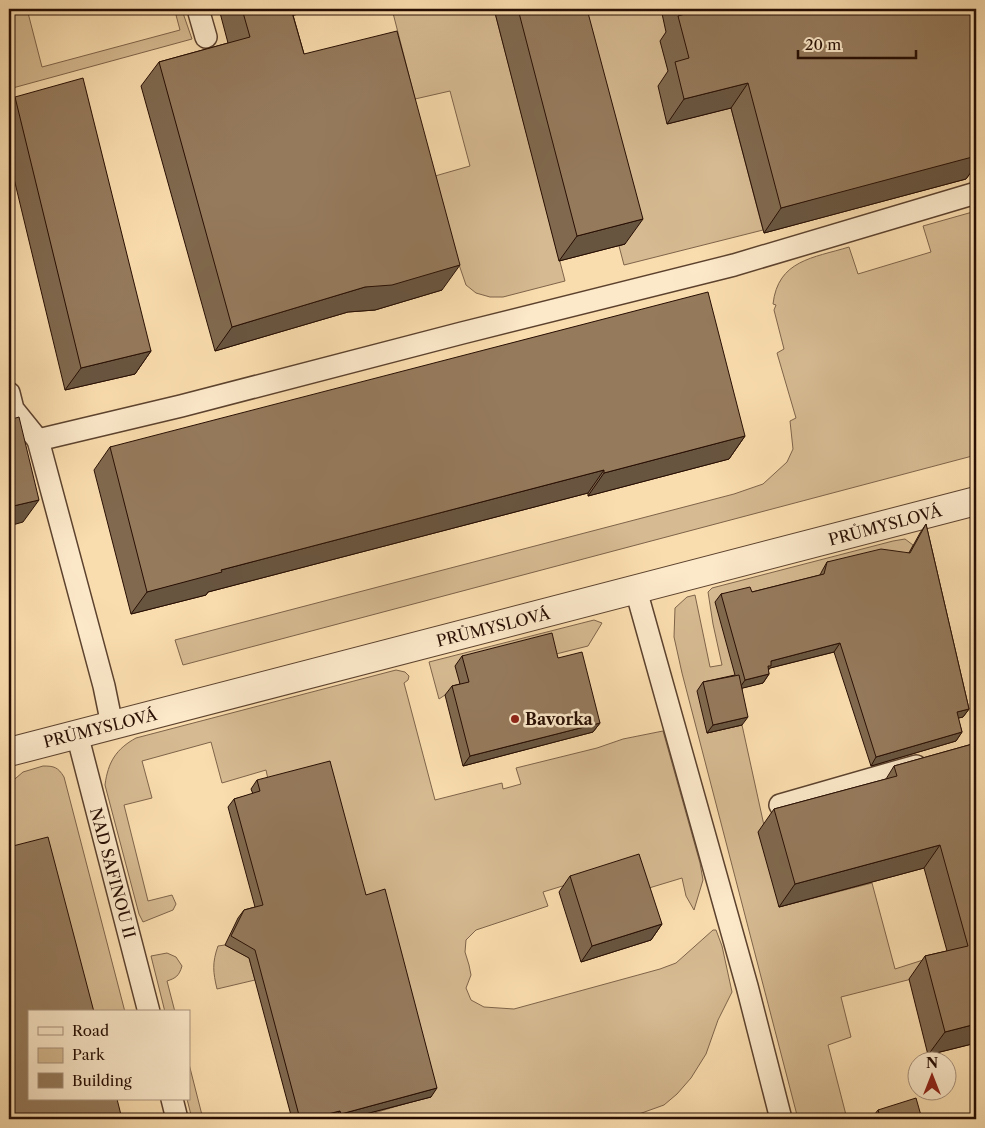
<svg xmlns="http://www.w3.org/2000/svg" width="985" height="1128" font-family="'Libre Caslon Text',serif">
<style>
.green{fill:#d6ba91;stroke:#7e644a}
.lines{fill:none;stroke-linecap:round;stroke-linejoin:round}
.service-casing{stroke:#5c422e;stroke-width:24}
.minor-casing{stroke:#5c422e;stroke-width:30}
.service{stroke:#fce9ca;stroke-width:21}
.minor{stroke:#fce9ca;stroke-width:28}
.wall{fill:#80694f;stroke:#270e03}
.shaded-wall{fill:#685540;stroke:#270e03}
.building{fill:#957a5c;stroke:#270e03}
.poi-dot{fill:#8f2418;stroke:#fce9ca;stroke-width:2}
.labels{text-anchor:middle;stroke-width:5;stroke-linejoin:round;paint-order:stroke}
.street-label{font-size:16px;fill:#270e03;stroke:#fce9ca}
.poi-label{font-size:16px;font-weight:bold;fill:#270e03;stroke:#fce9ca;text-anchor:start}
</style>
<rect width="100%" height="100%" fill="#faddae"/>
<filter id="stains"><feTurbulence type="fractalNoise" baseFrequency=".004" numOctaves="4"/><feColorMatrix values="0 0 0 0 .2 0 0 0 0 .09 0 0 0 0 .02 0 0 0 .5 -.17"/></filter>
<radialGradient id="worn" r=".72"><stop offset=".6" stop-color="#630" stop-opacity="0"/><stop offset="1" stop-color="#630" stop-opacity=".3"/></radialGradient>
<g class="green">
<path d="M9 9H27L42 67 180 30 176 15 183 13 192 39 9 89Z"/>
<path d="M409 9H494L565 281 503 297H490L476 293 466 285 455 253 435 176 470 166 450 91 415 99 393 13Z"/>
<path d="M563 9H705L763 230 624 265 619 246 625 244Z"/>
<path d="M976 211V455L183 665 175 640 734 494 763 484 787 462 793 449 790 421 796 418 777 353 784 349 774 310 776 305 773 304C778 260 813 258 849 247L858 274 931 252 923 226Z"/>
<path d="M905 539 913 545 906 558 818 582 737 681 707 733 742 725 765 830 779 907 872 883 895 969 976 943 943 971 841 997 851 1037 828 1045 846 1115 832 1119H798L682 673 674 637 675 608 687 597 695 595 710 667 722 665 713 624 708 592 712 588 893 541Z"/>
<path d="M594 620 602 623 588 646 548 656 463 693 445 695 439 699 429 662Z"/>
<path d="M396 670 405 672 409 676 408 680 404 683 435 800 502 783 503 789 521 784 516 768 597 748 623 739 663 731 700 863 703 880 694 910 686 896 682 878 649 888 641 862 543 892 548 906 476 930 466 940 465 952 469 965 471 975 466 988 471 1000 484 1007 514 1009 660 969 676 963 713 930H716L722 946 732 992 718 1020 706 1054 691 1078 677 1094 664 1105 625 1119H467L465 1115 456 1117V1119H354L431 1096 360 904 269 784 266 770 222 783 211 742 142 761 152 798 124 805 148 901 172 895 176 904 173 910 143 922 139 914 105 785C108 762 116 749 136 738Z"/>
<path d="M43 766C54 766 58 767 64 777L125 1012H81L15 859 9 839V784L23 772Z"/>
<path d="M225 945 249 958 255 980 217 989C213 972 212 963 218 946Z"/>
<path d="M167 953 176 957 182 966C179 976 176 978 167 981L175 1012H165L151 956Z"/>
<path d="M189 1064 203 1119H192L187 1099H189Z"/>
</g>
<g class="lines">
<g class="service-casing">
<g id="service">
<path d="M198 9 206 37"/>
<path d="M9 393 13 409 38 440"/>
<path d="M636 590 747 986 781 1119"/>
<path d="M112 725 104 686 38 440 181 406 462 333 734 265 976 193"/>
<path d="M77 734 149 1012"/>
<path d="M780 805 916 766"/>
<path d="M172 1099 177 1119"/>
</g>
</g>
<g class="minor-casing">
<path id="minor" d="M9 752 976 501"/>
</g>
<use href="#service" class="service"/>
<use href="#minor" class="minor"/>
</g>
<g class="wall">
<path d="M219 9H318L293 15 304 54 442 290 375 310 348 312 215 351 141 86 159 62 228 43Z"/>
<path d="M494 9H587L625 244 559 261Z"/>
<path d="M661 9H976V167L974 168 966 179 764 233 731 108 667 124 658 86 668 71 660 41 666 32Z"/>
<path d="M15 97 151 351 135 374 65 390 9 158V106Z"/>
<path d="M745 436 729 459 588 496V493L208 592 206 595 131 614 94 470 110 447Z"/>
<path d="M926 524 969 709 963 717 958 718 962 732 956 741 871 766 834 652 770 668 768 670 769 674 763 683 742 688V725L707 733 697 691 703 682 735 675 715 602 721 594 752 592 820 575 822 571 827 562 909 553 920 533Z"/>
<path d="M462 656 558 658 600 723 593 732 463 766 445 695 452 686 460 684 455 666Z"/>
<path d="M976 743V1043L928 1055 909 979 925 956 947 951 924 868 779 907 758 832 774 809 886 779 894 766Z"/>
<path d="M257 780 366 895 431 1097 346 1119H292L249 958 225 945 238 918 244 910 255 907 228 807 234 799 253 794 251 789Z"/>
<path d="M570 876 662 924 651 940 581 962 559 892Z"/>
<path d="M878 1110 922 1119H871Z"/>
</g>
<g class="shaded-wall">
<path d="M279 9H318L271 21Z"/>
<path d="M748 83 731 108 667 124 684 99Z"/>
<path d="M976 153V167L974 168 966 179 764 233 781 208Z"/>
<path d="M643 219 625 244 559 261 577 236Z"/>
<path d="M460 265 442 290 375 310 348 312 215 351 232 327 365 287Z"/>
<path d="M151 351 135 374 65 390 81 368Z"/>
<path d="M745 436 729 459 588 496 604 473Z"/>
<path d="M604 470 588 493 208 592 206 595 131 614 147 592 221 570Z"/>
<path d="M39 500 23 522 9 526V507Z"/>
<path d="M840 643 834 652 770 668 766 674 762 675 771 661Z"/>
<path d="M769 674 763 683 739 689 745 680Z"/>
<path d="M969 709 963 717 951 720 957 712Z"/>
<path d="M748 717 742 725 707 733 713 725Z"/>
<path d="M600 723 593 732 463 766 470 756Z"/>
<path d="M962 732 956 741 871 766 876 757Z"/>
<path d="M940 845 924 868 779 907 795 884Z"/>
<path d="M662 924 651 940 581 962 592 946Z"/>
<path d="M976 1024V1043L928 1055 945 1032Z"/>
<path d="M437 1088 431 1097 346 1119H337L341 1114Z"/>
<path d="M340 1111 334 1119H307Z"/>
</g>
<g class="building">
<path d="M242 9H291L304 54 397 31 460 265 392 285 365 287 232 327 159 62 250 37Z"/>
<path d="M518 9H587L643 219 577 236Z"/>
<path d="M684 9H976V156L781 208 748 83 684 99 675 62 689 58 678 16 685 14Z"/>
<path d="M83 78 151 351 81 368 15 97Z"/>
<path d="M708 292 745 436 604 473V470L221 570 222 572 147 592 110 447Z"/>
<path d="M19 417 39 500 9 507V420Z"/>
<path d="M926 524 969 709 957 712 962 732 876 757 840 643 771 661V666H768L769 674 745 680 721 594 750 587 752 592 824 574 827 562 881 549 910 553Z"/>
<path d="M552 633 558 658 582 652 600 723 470 756 452 686 469 682 462 656Z"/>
<path d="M739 675 748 717 713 725 703 682Z"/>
<path d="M976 743V1024L945 1032 925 956 968 946 940 845 795 884 774 809 897 776 894 766Z"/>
<path d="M330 761 366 895 385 889 437 1088 341 1114 340 1111 307 1119H300L255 950 231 936 244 910 263 905 234 799 260 791 257 780Z"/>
<path d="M48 837 94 1012H29V1099H117L122 1119H9V847Z"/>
<path d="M639 854 662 924 592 946 570 876Z"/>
<path d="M916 1098 922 1119H881L878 1110Z"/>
</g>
<circle class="poi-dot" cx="515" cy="719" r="5"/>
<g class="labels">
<g class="street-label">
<text transform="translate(885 525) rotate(-15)" y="6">PRŮMYSLOVÁ</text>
<text transform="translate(493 627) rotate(-14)" y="6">PRŮMYSLOVÁ</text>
<text transform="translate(100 728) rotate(-14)" y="6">PRŮMYSLOVÁ</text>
<text transform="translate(113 873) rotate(75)" y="6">NAD SAFINOU II</text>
</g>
<g class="poi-label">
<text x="525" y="725">Bavorka</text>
</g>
</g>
<rect width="985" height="1128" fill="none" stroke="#faddae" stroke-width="30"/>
<rect x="10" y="10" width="965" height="1108" fill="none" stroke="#270e03" stroke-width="2.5"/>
<rect x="15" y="15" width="955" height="1098" fill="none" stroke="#270e03"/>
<rect x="28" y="1010" width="162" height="90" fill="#fce9ca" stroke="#a7917a"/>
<rect x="38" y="1027" width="25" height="8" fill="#fce9ca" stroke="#a7917a"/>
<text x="72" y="1036" font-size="15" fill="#270e03">Road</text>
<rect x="38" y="1048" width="25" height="15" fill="#d6ba91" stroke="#a7917a"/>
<text x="72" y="1060" font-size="15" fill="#270e03">Park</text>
<rect x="38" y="1073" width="25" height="15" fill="#957a5c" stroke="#a7917a"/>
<text x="72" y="1086" font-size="15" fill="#270e03">Building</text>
<g transform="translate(932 1076)"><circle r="24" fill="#fce9ca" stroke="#a7917a"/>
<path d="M0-4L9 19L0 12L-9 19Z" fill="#8f2418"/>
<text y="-8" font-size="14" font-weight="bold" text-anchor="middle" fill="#270e03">N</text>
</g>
<path d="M798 50v8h118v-8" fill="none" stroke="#270e03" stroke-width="2.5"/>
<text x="805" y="50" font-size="15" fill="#270e03" stroke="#fce9ca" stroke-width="4" paint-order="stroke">20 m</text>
<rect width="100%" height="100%" filter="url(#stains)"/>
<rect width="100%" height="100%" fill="url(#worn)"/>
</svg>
